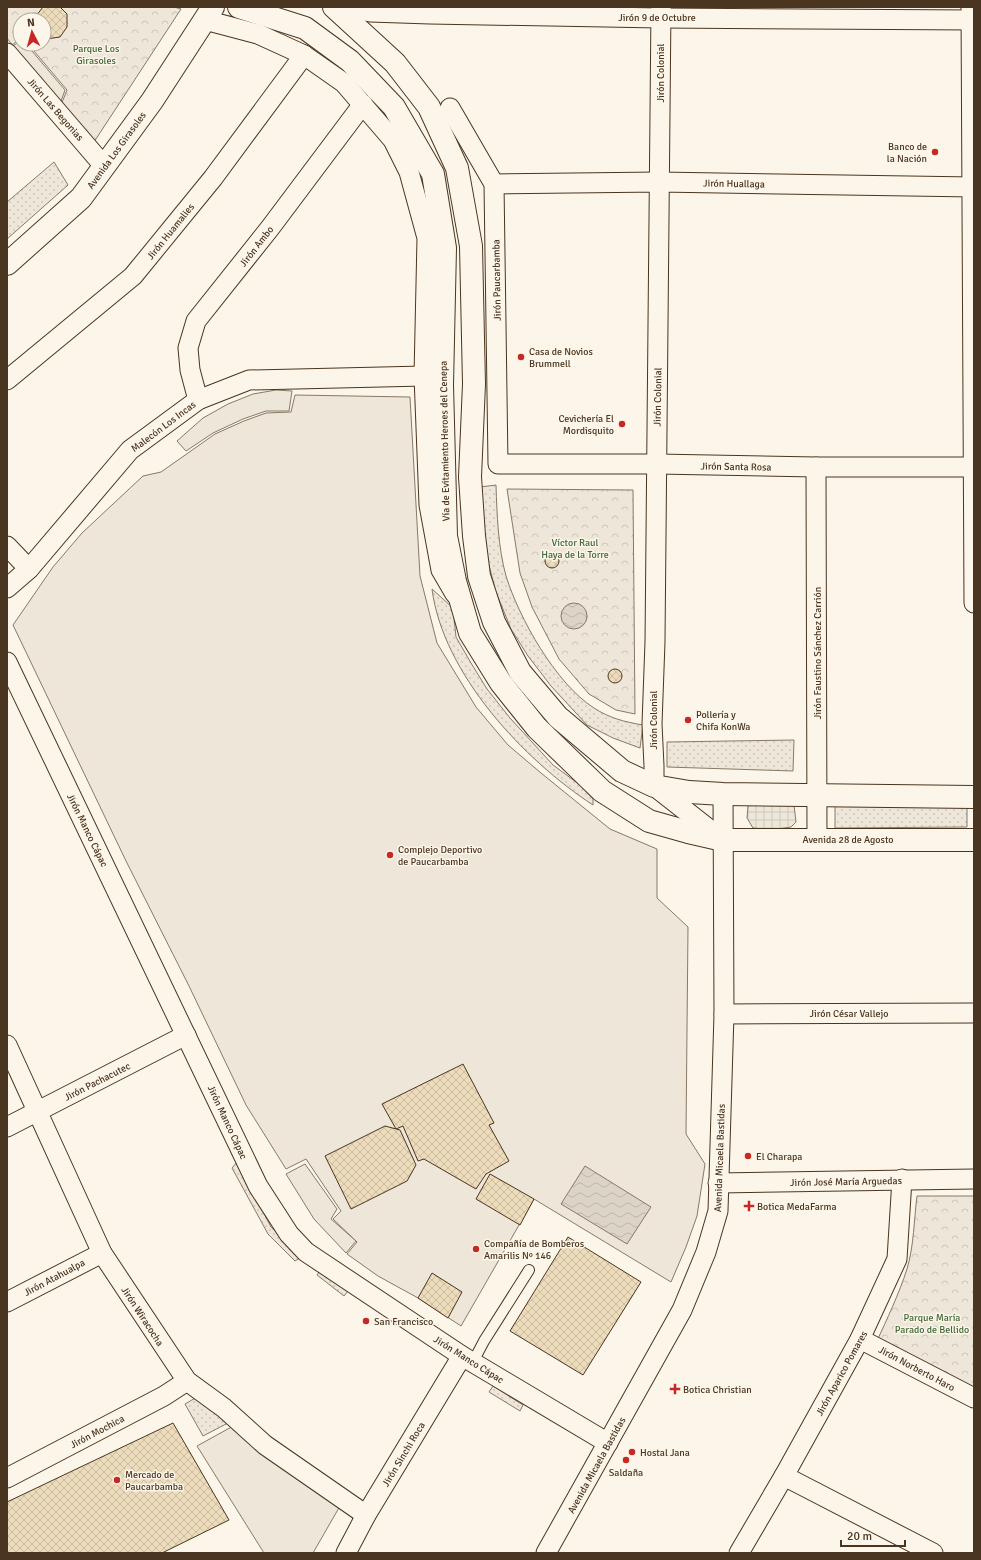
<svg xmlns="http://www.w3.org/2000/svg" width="981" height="1560" font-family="Signika,sans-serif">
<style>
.grass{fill:url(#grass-dots);stroke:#887966}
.park{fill:url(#park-crowns);stroke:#887966}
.pitch{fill:#ede6d9;stroke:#887966}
.parking{fill:#ede7d9;stroke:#887966}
.plaza{fill:url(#plaza-grid);stroke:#887966}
.water{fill:url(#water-waves);stroke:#887966}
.building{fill:url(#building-cross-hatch);stroke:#4a3520}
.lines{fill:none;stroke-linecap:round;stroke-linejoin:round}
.service-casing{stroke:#4a3520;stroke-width:12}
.minor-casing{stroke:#4a3520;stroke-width:21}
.secondary-casing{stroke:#4a3520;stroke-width:24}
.primary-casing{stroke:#4a3520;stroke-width:24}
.service{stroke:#fbf6e9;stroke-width:10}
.minor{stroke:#fbf6e9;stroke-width:19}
.secondary{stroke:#fbf6e9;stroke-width:22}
.primary{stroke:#fbf6e9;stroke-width:22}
.poi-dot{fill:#c62828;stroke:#fbf6e9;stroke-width:1.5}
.labels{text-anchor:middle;stroke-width:3;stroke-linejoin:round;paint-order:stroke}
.street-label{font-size:10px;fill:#4a3520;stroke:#fbf6e9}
.park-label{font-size:10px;fill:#436837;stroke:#fbf6e9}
.poi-label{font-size:10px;fill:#4a3520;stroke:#fbf6e9;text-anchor:start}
</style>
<defs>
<pattern id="grass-dots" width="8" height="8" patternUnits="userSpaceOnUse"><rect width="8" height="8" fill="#ede6d9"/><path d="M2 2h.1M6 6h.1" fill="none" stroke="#cdc6ba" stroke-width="1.8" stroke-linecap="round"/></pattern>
<pattern id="park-crowns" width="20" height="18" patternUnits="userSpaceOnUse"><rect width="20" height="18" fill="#ede6d9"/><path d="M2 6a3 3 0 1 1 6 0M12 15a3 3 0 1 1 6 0" fill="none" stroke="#cdc6ba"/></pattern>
<pattern id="plaza-grid" width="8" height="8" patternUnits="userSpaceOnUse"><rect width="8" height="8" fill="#ede7d9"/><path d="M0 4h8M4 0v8" fill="none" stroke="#cdc7ba"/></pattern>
<pattern id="water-waves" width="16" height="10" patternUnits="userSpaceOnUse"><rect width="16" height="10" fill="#dcd4c6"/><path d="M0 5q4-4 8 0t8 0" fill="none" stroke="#beb7aa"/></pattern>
<pattern id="building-cross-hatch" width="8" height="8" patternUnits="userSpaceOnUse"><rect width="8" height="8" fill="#ecdcbc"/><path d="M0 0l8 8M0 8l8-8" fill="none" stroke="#ccbda1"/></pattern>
</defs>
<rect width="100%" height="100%" fill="#fbf6e9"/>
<g class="grass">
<path d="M54 162 68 185 7 239V202Z"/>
<path d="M496 485C497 515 498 547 506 576 519 618 556 684 594 708 609 718 625 722 643 725L640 748 613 738 587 725 551 686 528 656 511 629 496 592 485 550 480 487Z"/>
<path d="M432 589 453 608 456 637 471 663 487 689 510 718 553 765 580 785 593 799V805C524 760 443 674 432 589Z"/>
<path d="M794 740 793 771 667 767V742Z"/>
<path d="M835 806 967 807V827L835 828Z"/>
<path d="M237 1162 271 1227 301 1257 295 1261 268 1234 232 1168Z"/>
<path d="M320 1271 348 1291 344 1296 317 1275Z"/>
<path d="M493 1386 523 1405 520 1411 489 1392Z"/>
<path d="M197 1397 228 1423 203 1436 185 1404Z"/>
</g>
<g class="park">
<path d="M7 7H174L181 9 94 142 61 105 67 90 28 44H44V20H20V39L12 45 7 38Z"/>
<path d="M507 489 633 490 635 714 616 710 589 694 559 659 532 607 520 573Z"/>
<path d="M917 1196H974V1394L876 1343C887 1319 899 1294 907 1269 914 1246 914 1219 917 1196Z"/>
</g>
<path class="pitch" d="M295 395 410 397 420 576 437 643 476 707 508 745 541 773 610 829 657 849V898L688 927 686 1134 705 1164 697 1216 686 1247 671 1282 534 1199 461 1326 418 1298 378 1276 347 1254 357 1242 333 1219 341 1211 306 1159 286 1169 246 1105 189 986 126 861 13 625 53 567 82 533 143 476 161 472 215 434 244 421 266 413 291 412Z"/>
<g class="parking">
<path d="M20 41V44H26L65 90 60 104 13 46Z"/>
<path d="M276 390 292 391 289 411H266L243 419 213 433 186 451 177 441 203 418 228 404 253 394Z"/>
<path d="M305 1164 337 1209 331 1219 356 1241 346 1253 314 1219 286 1174Z"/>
<path d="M235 1425 340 1506 313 1553H264L197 1446Z"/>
</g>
<path class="plaza" d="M756 802 794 805 796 822 791 827 771 830 753 828 747 818 748 806Z"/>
<g class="water">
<circle cx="574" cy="616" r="13"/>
<path d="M585 1166 651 1207 627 1244 561 1204Z"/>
</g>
<g class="building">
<path d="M43 7H60L67 14V27L60 37 46 39 44 37V20H36V16Z"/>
<circle cx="552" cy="561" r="7"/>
<circle cx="615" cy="676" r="7"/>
<path d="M463 1064 494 1123 489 1125 509 1161 486 1174 476 1189 424 1159 418 1161 403 1126 396 1129 382 1104Z"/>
<path d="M385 1126 400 1130 416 1165 407 1181 351 1209 325 1156Z"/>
<path d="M490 1174 534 1199 520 1225 476 1199Z"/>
<path d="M568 1237 641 1282 583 1375 510 1331Z"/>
<path d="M432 1273 462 1292 448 1318 418 1298Z"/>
<path d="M173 1423 229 1520 162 1553H7V1502Z"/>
</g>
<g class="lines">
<g class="service-casing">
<path id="service" d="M473 1362 484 1341 529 1270"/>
</g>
<g class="minor-casing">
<g id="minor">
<path d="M340 7 370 12 430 14 660 18 974 20"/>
<path d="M661 7 655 642 652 724 654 766V786L723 840"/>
<path d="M971 7 974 603"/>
<path d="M205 20 258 34 304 55 344 83 393 140 409 172 427 238 424 376 429 505 441 570 455 594"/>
<path d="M7 53 104 166"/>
<path d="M450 108 494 184 498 464H657L816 467H974"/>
<path d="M494 184 659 182 974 187"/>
<path d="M7 380 133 276 213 178 304 55"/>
<path d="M198 400 190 370 188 348 196 321 270 228 363 104"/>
<path d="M816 467 817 839"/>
<path d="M7 546 29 569"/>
<path d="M7 588 29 569 130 450 198 400 249 380 424 376"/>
<path d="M7 662 258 1186 289 1234 306 1252 462 1356 608 1443"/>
<path d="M724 1014 974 1013"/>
<path d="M7 1045 102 1253 187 1381 224 1408 265 1445 366 1515"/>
<path d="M7 1127 186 1035"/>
<path d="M718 1183 974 1179"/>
<path d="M7 1302 102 1253"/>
<path d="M860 1339 974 1398"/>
<path d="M784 1476 933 1553"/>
<path d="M7 1478 164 1396 187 1381"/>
<path d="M346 1553 366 1515 462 1356"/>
<path d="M546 1553 682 1310 706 1252 718 1211 724 1014 723 794"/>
<path d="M739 1553 784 1476 860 1339 897 1259 902 1179"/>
</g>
</g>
<g class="secondary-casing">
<path id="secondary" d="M7 264 81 198 152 101 213 7"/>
</g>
<g class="primary-casing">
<g id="primary">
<path d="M239 7 305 28 350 61 394 107 433 174 445 248 442 385 446 536 455 581 470 633 501 683 537 728 602 791 649 821 688 832 723 840H974"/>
<path d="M334 7 395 63 429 107 457 168 471 246 474 384 470 477 474 536 479 576 494 622 520 672 558 717 622 771 654 786 689 792 723 794 974 797"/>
</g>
</g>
<use href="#service" class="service"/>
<use href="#minor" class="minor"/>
<use href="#secondary" class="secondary"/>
<use href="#primary" class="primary"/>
</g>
<g class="poi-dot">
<circle cx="935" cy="152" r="4"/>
<circle cx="521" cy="357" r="4"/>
<circle cx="622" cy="424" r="4"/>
<circle cx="688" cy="720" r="4"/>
<circle cx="390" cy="855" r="4"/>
<circle cx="748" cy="1156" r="4"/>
<path d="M747 1200h4v4h4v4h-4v4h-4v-4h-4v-4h4z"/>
<circle cx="476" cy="1249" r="4"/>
<circle cx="366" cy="1321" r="4"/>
<path d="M673 1383h4v4h4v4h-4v4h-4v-4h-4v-4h4z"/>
<circle cx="632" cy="1452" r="4"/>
<circle cx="626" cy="1460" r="4"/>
<circle cx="117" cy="1480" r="4"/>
</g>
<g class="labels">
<g class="street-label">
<text x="657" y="21">Jirón 9 de Octubre</text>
<text transform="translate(660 73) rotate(-90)" y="4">Jirón Colonial</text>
<text transform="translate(56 109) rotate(49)" y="4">Jirón Las Begonias</text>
<text transform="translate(116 150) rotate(-54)" y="4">Avenida Los Girasoles</text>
<text transform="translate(734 183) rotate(1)" y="4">Jirón Huallaga</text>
<text transform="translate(170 231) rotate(-51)" y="4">Jirón Huamalies</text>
<text transform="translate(256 246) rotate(-52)" y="4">Jirón Ambo</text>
<text transform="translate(496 280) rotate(-91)" y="4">Jirón Paucarbamba</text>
<text transform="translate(657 397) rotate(-89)" y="4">Jirón Colonial</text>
<text transform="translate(163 426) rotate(-37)" y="4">Malecón Los Incas</text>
<text transform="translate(444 441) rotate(-91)" y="4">Vía de Evitamiento Heroes del Cenepa</text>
<text transform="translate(736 466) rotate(1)" y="4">Jirón Santa Rosa</text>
<text transform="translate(817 653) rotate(-90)" y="4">Jirón Faustino Sánchez Carrión</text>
<text transform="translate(653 720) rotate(-90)" y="4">Jirón Colonial</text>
<text transform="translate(88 830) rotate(64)" y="4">Jirón Manco Cápac</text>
<text x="848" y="843">Avenida 28 de Agosto</text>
<text x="849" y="1017">Jirón César Vallejo</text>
<text transform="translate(97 1081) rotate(-27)" y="4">Jirón Pachacutec</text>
<text transform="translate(228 1122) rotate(65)" y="4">Jirón Manco Cápac</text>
<text transform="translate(719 1158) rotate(-88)" y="4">Avenida Micaela Bastidas</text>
<text transform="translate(846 1181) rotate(-1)" y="4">Jirón José María Arguedas</text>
<text transform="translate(54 1277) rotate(-28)" y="4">Jirón Atahualpa</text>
<text transform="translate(143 1316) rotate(57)" y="4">Jirón Wiracocha</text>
<text transform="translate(469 1359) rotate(32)" y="4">Jirón Manco Cápac</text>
<text transform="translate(917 1368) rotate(28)" y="4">Jirón Norberto Haro</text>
<text transform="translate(841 1373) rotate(-61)" y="4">Jirón Aparico Pomares</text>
<text transform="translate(97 1431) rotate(-28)" y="4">Jirón Mochica</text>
<text transform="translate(403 1454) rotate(-59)" y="4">Jirón Sinchi Roca</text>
<text transform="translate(596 1465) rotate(-61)" y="4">Avenida Micaela Bastidas</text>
</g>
<g class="park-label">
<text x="96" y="52">Parque Los<tspan x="96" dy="12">Girasoles</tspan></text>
<text x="575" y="546">Víctor Raul<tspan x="575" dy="12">Haya de la Torre</tspan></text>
<text x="932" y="1321">Parque María<tspan x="932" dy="12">Parado de Bellido</tspan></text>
</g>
<g class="poi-label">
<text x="927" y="150" text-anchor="end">Banco de<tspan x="927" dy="12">la Nación</tspan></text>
<text x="529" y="355">Casa de Novios<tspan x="529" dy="12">Brummell</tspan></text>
<text x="614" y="422" text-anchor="end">Cevichería El<tspan x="614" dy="12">Mordisquito</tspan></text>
<text x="696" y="718">Pollería y<tspan x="696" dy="12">Chifa KonWa</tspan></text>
<text x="398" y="853">Complejo Deportivo<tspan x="398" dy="12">de Paucarbamba</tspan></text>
<text x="756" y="1160">El Charapa</text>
<text x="757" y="1210">Botica MedaFarma</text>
<text x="484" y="1247">Compañía de Bomberos<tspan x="484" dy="12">Amarilis Nº 146</tspan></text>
<text x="374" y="1325">San Francisco</text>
<text x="683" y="1393">Botica Christian</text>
<text x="640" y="1456">Hostal Jana</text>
<text x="626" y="1476" text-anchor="middle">Saldaña</text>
<text x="125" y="1478">Mercado de<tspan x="125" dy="12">Paucarbamba</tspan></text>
</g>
</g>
<rect width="981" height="1560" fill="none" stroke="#4a3520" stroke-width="16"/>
<g transform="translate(32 32) rotate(354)"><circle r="19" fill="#fbf6e9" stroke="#b4a999"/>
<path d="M0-3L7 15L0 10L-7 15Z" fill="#c62828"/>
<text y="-6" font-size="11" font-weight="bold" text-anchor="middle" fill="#4a3520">N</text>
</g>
<path d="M841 1540v6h64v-6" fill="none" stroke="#4a3520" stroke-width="2"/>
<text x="847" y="1540" font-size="12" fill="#4a3520" stroke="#fbf6e9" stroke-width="3" paint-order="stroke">20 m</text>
</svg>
